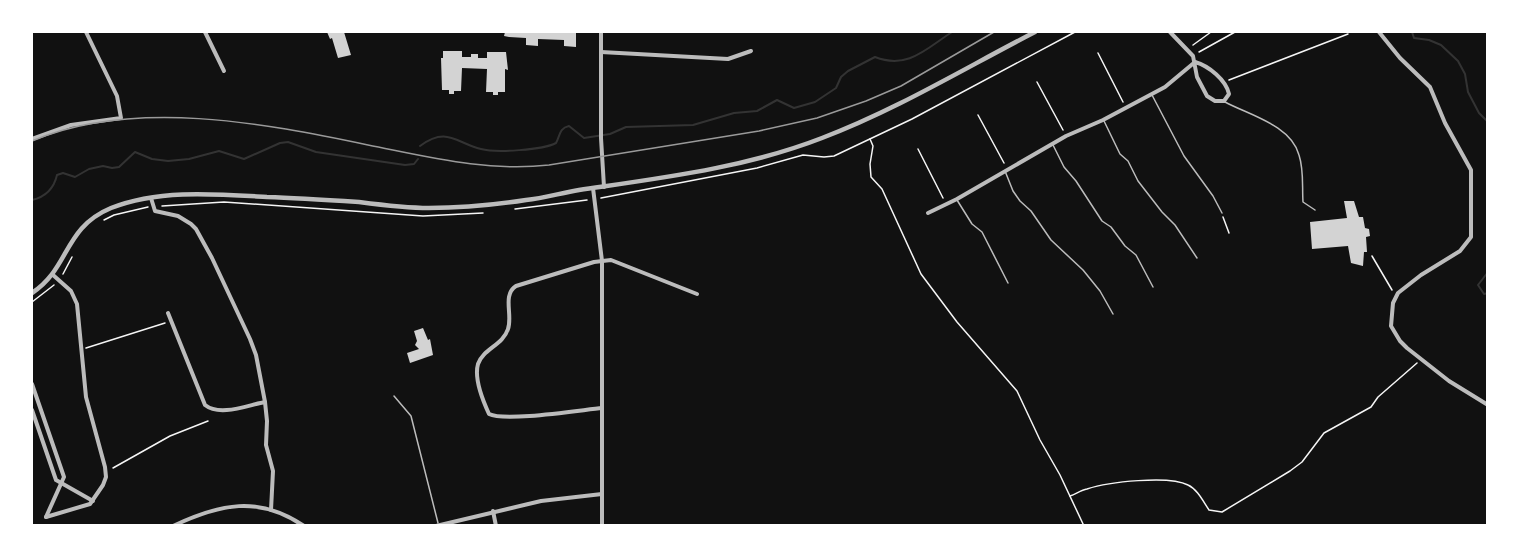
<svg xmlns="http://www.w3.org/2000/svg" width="1519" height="557" font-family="'Titillium Web',sans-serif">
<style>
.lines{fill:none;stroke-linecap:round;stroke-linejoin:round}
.stream{stroke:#333;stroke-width:2}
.building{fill:#d3d3d3}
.path{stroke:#f5f5f5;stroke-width:1.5}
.service{stroke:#bcbcbc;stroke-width:1.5}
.minor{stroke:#bcbcbc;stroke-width:4}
.tertiary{stroke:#bcbcbc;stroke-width:4.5}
.tram{stroke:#9a9a9a;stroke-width:1.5}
</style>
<rect width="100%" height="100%" fill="#111"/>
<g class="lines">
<g class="stream">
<path d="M1412 32 1414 38 1429 40 1441 45 1458 61 1465 74 1468 92 1479 113 1488 122"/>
<path d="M420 146C447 126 456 143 481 149 496 153 543 150 556 143 560 136 559 128 569 126L584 138 610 134 626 127 693 125 734 113 757 111 777 100 794 108 815 102 836 88 841 77 848 71 875 57C908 70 927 48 952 32"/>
<path d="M32 200C45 197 54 188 57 175L63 173 75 177 89 169 103 166 112 168 119 167 135 152 152 159 168 161 189 159 219 151 244 159 280 143 288 142 316 152 405 165 414 164 418 159"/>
<path d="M1488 272 1478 285 1484 294 1488 293"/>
</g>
</g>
<g class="building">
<path d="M327 32H344L351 55 338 58 332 38 330 39Z"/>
<path d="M505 32H576V47L564 46V40L538 39V46L526 45V38L509 37 504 36Z"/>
<path d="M443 51H462V57H471V54H478V58H487V52H506L508 70 505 69V92H498V95H493V92H486L487 69 462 68 461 91H454V94H449V90H442L441 58H443Z"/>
<path d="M1344 201H1354L1359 217H1363L1365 228 1369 229 1370 236 1366 237 1367 252H1364L1363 266 1351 263 1348 246 1312 249 1310 222 1347 218Z"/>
<path d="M423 328 428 340 430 339 433 355 410 363 407 353 419 349 415 345 417 341 414 331Z"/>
</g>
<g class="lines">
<g class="path">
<path d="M1193 45 1211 32"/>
<path d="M1199 52 1235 32"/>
<path d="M1098 53 1123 102"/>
<path d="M1229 80 1348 34"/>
<path d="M1037 82 1063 130"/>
<path d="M978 115 1004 163"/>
<path d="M870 139 873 146 870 164 871 177 882 189 921 274 957 322 1017 391 1040 440 1060 475 1084 526"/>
<path d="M918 149 943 198"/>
<path d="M601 198 757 168 803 155 824 157 834 156 912 119 1075 32"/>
<path d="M162 206 224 202 423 216 483 213"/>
<path d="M515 209 587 200"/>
<path d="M1223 217 1229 233"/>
<path d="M104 220 114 215 148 207"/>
<path d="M1372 256 1392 290"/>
<path d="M63 274 72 257"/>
<path d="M32 302 54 285"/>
<path d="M86 348 165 323"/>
<path d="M113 468 170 436 208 421"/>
<path d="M1070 496C1076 494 1081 490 1087 489 1108 482 1169 475 1188 485 1197 489 1203 501 1209 510L1222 512 1290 471 1302 462 1324 433 1371 407 1378 397 1417 363"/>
</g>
<g class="service">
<path d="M1152 95 1184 156 1213 196 1222 213"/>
<path d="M1225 102C1249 115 1291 125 1299 155 1304 170 1302 186 1303 202L1315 210"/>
<path d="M1104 121 1120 154 1128 161 1138 181 1162 212 1175 225 1197 258"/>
<path d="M1053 145 1064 167 1076 181 1102 221 1111 227 1125 246 1136 255 1153 287"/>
<path d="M1005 171 1013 191 1020 201 1031 211 1051 240 1083 270 1100 291 1113 314"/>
<path d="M957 200 972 224 982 232 1008 283"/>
<path d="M394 396 411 416 438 523"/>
</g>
<g class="minor">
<path d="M205 32 224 71"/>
<path d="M601 32V138L604 187"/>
<path d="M1170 32 1193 56 1197 77 1207 96 1215 101H1224L1229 94C1226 80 1209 66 1195 62"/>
<path d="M1379 32 1400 58 1430 87 1445 123 1471 170V237L1460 251 1421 275 1398 293 1393 303 1391 326 1400 341 1407 348 1449 381 1488 405"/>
<path d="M601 52 728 59 751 51"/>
<path d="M32 139 71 125 121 118 117 96 86 32"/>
<path d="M593 188 602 261V526"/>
<path d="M151 198 155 211 178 216 191 224 196 229 212 258 250 339 256 355 265 402 267 421 266 445 273 471 271 510"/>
<path d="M928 213 957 199 1066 136 1103 120 1165 87 1195 62"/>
<path d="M168 313 205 405C220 417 248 405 265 402"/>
<path d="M32 384 64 477 46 517"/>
<path d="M602 408C581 410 505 422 489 414 483 401 474 378 478 364 483 349 503 345 508 329 513 315 502 295 516 286L594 262 611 260 697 294"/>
<path d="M32 410 56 480 93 501"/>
<path d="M493 511 496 526"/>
<path d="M46 517 90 504 103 485 106 477 105 467 86 397 77 304 71 291 53 275"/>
<path d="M173 526C220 504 258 495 304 526"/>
<path d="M436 526 541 501 602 494"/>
</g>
<path class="tertiary" d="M32 293C70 268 63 228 111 208 159 189 216 194 267 197 297 198 328 200 359 202 382 205 405 208 429 208 461 208 494 205 526 200 544 198 561 193 579 190 661 178 745 168 822 138 896 110 965 68 1035 32"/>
<path class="tram" d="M32 141C133 98 264 123 368 145 429 157 487 172 549 165L759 131 817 118 866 101 901 86 994 32"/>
</g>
<rect width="1519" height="557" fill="none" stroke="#ffffff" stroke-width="66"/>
</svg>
